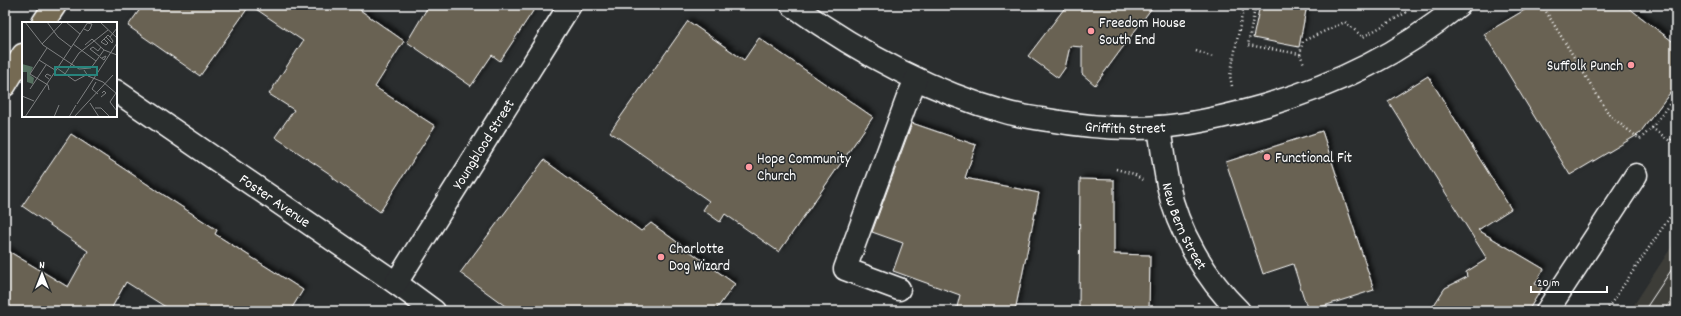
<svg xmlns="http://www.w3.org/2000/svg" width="1681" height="316" font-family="Dekko,sans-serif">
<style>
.built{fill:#3d3d39}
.building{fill:#696252;stroke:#fff;filter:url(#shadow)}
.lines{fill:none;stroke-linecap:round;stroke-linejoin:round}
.minor-casing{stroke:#fff;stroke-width:25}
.major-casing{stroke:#fff;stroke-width:25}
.path{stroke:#fff;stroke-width:2.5;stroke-dasharray:1 3;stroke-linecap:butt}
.minor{stroke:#2a2d2e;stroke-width:22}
.major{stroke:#746b52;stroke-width:22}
.tram{stroke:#fff;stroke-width:1}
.poi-dot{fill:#ff9aa2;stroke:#2a2d2e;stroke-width:1.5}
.labels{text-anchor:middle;stroke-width:3;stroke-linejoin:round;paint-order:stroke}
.poi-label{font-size:15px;fill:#fff;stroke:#2a2d2e;text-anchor:start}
.street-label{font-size:15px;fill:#fff;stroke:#2a2d2e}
.inset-road{fill:none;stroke:#7f8182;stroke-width:1}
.view{fill:#27847c;fill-opacity:0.15;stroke:#27847c;stroke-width:2}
.inset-edge{fill:none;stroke:#fff;stroke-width:2}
</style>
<defs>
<filter id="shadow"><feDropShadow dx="3.5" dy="-3.5" stdDeviation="2" flood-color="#0009"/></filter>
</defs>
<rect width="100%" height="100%" fill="#2a2d2e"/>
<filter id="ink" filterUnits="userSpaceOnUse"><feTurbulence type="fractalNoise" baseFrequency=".025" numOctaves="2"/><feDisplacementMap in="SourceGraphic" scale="8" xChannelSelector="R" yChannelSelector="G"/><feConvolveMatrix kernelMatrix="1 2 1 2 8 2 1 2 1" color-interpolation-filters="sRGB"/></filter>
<g filter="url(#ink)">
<path class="built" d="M1676 240V311H1630Z"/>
<g class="building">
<path d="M143 5H353L404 41 375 87 435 126 380 212 333 178V176L275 137 294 110 269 94 303 41 250 5 200 76 128 26Z"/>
<path d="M429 5H537L500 61 492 55 471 86 407 42Z"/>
<path d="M1067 5H1154L1095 85 1082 74V47L1070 46 1065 68 1058 78 1028 56Z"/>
<path d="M1260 5H1307L1299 47 1253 38Z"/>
<path d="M1533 5H1625L1676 44V85L1639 134 1570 175 1484 34Z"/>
<path d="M688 21 744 60 759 38 873 117 779 252 725 214 720 222 703 210 709 201 610 132Z"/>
<path d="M1428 76 1511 209 1478 230 1544 269 1535 284 1542 288 1528 311H1430L1445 288 1467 277 1466 272 1487 259 1388 101Z"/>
<path d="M912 123 976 145 965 178 1039 193 1015 311H956L960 295 893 271 903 243 872 232Z"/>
<path d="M1322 131 1374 290 1308 311 1293 264 1263 274 1226 162Z"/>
<path d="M71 134 217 230 215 234 303 290 290 311H172L126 282 110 311H5V249L68 287 88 251 22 206Z"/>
<path d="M544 160 641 231 651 223 735 284 715 311H512L460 273Z"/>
<path d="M1080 179 1114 180V254L1150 255 1149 311H1079Z"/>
</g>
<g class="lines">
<g class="minor-casing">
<g id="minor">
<path id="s1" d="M792 5C857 51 928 91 1005 112 1019 116 1034 118 1048 120 1087 127 1121 130 1160 127 1197 124 1232 115 1267 105 1340 83 1400 54 1459 5"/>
<path id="s2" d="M116 91 396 283 434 311"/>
<path id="s3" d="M1159 127C1162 146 1164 166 1168 185 1177 230 1206 279 1239 311"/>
<path id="s4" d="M396 283 570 5"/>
<path d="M899 289 845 269 907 100 916 79"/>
<path d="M1547 311 1636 175"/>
</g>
</g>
<g class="major-casing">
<g id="major">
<path d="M43 23 55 5"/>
<path d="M5 85 23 55"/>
</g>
</g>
<g class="path">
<path d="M1542 5 1610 116 1640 139 1652 128 1670 141 1676 134"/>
<path d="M1196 51 1213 57"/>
<path d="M1300 54 1304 64"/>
<path d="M1232 86 1230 76 1244 5 1255 8 1248 45 1300 54 1303 41 1345 22 1363 37 1407 12"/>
<path d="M1652 128 1676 95"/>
<path d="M1116 169 1134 174 1142 180"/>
<path d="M1198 311V302"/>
<path d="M1606 311 1676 208"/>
</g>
<use href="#minor" class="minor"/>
<use href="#major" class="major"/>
<g class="tram">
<path d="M1644 311 1676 263"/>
<path d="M1664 311 1676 293"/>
</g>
</g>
</g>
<g class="poi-dot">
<circle cx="1091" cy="31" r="4"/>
<circle cx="1631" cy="65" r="4"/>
<circle cx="1267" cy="157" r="4"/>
<circle cx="749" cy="167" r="4"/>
<circle cx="661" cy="257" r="4"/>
</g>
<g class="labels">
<g class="poi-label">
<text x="1099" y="27">Freedom House<tspan x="1099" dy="17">South End</tspan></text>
<text x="1623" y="70" text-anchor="end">Suffolk Punch</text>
<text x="1275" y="162">Functional Fit</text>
<text x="757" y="163">Hope Community<tspan x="757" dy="17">Church</tspan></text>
<text x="669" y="253">Charlotte<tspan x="669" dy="17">Dog Wizard</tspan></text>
</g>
<g class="street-label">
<text dy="5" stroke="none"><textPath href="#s1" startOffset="361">Griffith Street</textPath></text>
<text dy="5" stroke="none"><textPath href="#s4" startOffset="164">Youngblood Street</textPath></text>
<text dy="5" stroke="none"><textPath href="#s2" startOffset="193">Foster Avenue</textPath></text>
<text dy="5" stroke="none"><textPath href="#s3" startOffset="103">New Bern Street</textPath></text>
</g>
</g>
<g transform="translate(22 22)">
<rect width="95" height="95" fill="#2a2d2e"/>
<path d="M0 42 11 45 8 53 12 56 11 62 5 60V50H0Z" fill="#557160"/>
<path class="inset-road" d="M3 0 21 23 57 47 69 46 82 28M25 0 36 15 49 25M44 0 58 12M78 0 95 16M62 7 66 9 68 7 70 2 65 1M84 15 90 21 91 19 88 15M82 17 86 21 84 23 79 20 86 13 88 15 95 6M20 22 41 0M51 22 74 39M63 23 70 17 82 28 95 33M25 26 8 52 26 63 27 68M77 34 68 27 71 25 76 29 79 25M78 35 82 38 84 34 80 36M17 38 33 48M35 46 53 59 64 53M62 48 66 54 81 60 95 72M43 52 57 31 86 8M27 57 23 54 25 52 29 54M74 60 70 67 76 72M8 67 24 43M94 71 88 80 95 89M0 74 12 79M79 75 84 71 82 69 80 71M68 81 77 95M55 82 95 21M73 86H79L88 95M3 95 66 0M32 95 37 83M47 95 54 83M52 95 91 53"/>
<path class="view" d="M33 45H75V53H33Z"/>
<rect width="95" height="95" class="inset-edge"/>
</g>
<rect width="1681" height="316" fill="none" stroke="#2a2d2e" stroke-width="20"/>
<rect x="10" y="10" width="1661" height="296" fill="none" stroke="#fff" stroke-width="1.5" filter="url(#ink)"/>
<g transform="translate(42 274)" stroke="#2a2d2e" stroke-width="3" paint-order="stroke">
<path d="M0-3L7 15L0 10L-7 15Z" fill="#ffffff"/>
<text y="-6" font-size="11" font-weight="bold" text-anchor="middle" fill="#ffffff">N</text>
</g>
<path d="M1531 286v6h76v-6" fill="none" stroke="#ffffff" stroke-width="2"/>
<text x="1537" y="286" font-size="12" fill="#ffffff" stroke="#2a2d2e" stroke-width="3" paint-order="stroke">20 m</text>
</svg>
